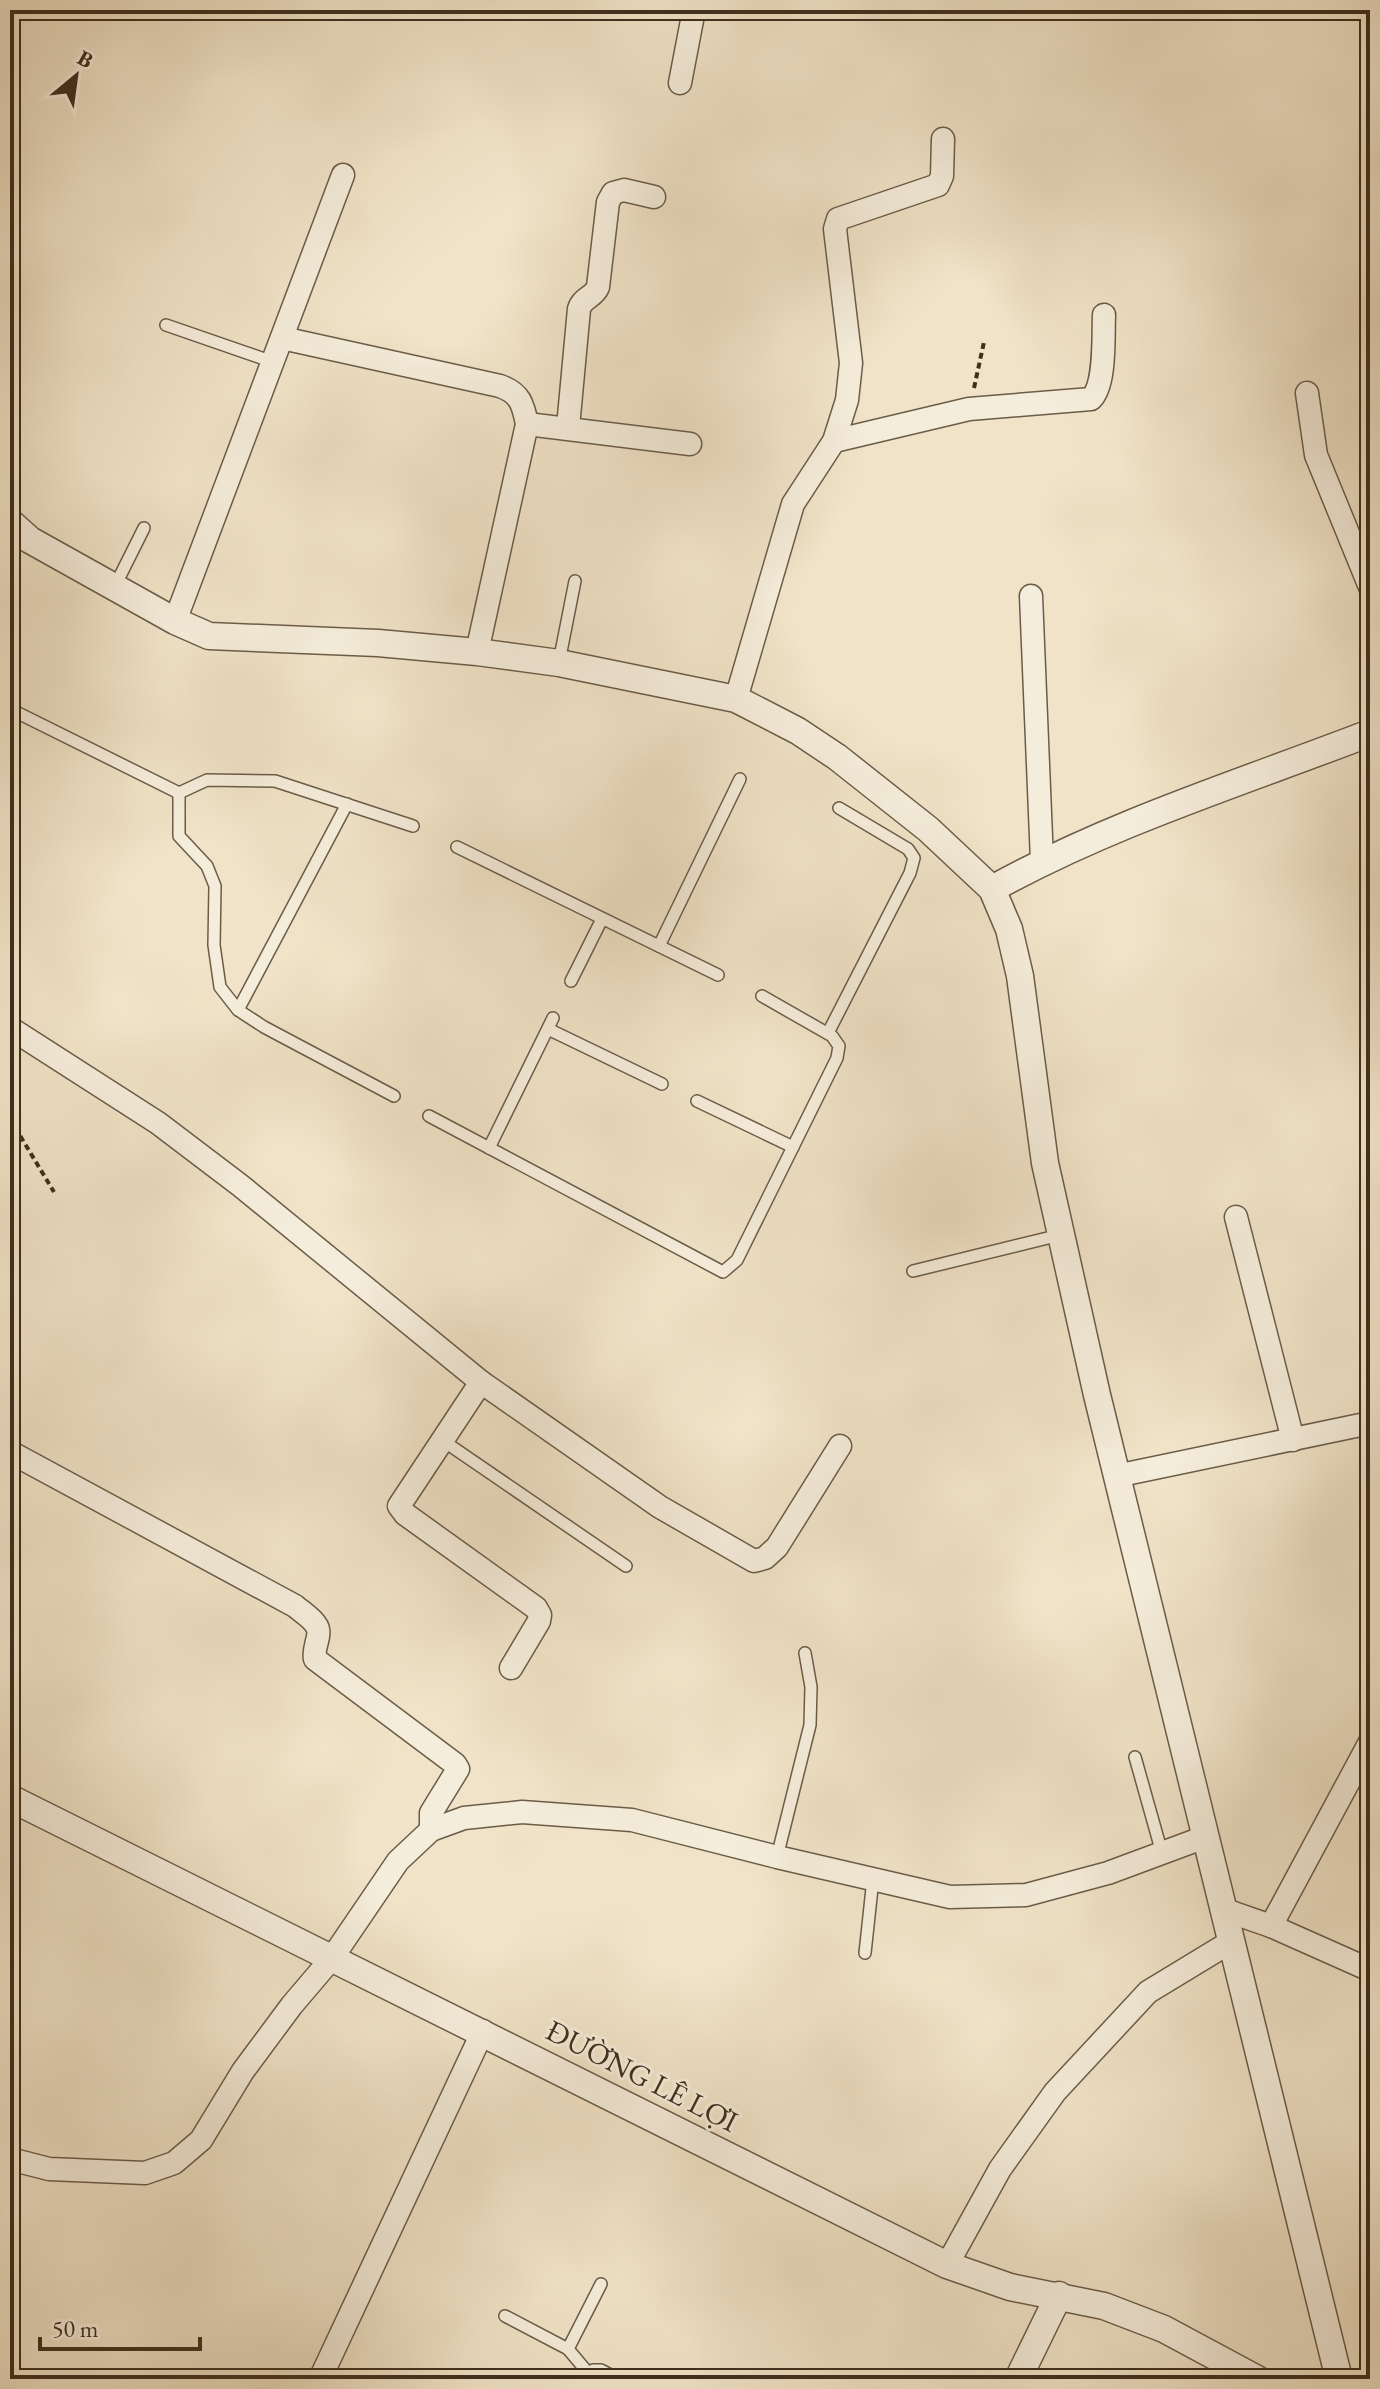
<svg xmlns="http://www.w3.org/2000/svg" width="1380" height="2389" font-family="'EB Garamond',serif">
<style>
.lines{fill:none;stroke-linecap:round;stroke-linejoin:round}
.service-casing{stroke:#6b5c48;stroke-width:14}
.minor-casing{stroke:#6b5c48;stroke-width:25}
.tertiary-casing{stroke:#6b5c48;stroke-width:29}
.path{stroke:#3f2f1d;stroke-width:4;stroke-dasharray:6 4;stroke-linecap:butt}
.service{stroke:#f5eddb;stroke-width:11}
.minor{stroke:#f5eddb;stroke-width:22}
.tertiary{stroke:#f5eddb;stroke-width:26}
.labels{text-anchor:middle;stroke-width:6;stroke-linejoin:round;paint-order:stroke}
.street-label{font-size:30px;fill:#3f2f1d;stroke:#f5eddb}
</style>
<rect width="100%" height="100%" fill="#f0e3c7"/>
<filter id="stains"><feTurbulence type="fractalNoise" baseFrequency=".0025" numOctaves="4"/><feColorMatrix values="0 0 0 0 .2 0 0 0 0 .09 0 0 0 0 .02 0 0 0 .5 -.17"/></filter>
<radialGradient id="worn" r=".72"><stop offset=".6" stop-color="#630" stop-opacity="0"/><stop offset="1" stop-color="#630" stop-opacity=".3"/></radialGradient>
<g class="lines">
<g class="service-casing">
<g id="service">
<path d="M166 325 273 362"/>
<path d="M115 586 144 528"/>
<path d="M559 662 575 581"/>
<path d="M10 709 179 793"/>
<path d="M179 793V836L207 866 215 886 214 945 220 987 238 1010 264 1027 394 1096"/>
<path d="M179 793 207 780 275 781 413 826"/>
<path d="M457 847 718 975"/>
<path d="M659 946 740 779"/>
<path d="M571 981 602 919"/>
<path d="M238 1010 347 804"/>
<path d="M548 1029 662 1084"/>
<path d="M828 1033 910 873 914 858 908 849 839 808"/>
<path d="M697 1101 793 1147"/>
<path d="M429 1116 723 1272 737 1260 837 1058 839 1046 832 1036 762 996"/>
<path d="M489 1148 553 1018"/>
<path d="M913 1271 1060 1235"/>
<path d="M442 1440 626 1566"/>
<path d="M1135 1757 1162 1853"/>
<path d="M777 1857 810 1725 811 1687 805 1653"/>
<path d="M865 1953 873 1879"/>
<path d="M505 2316 568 2349"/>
<path d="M589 2374 568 2349 601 2284"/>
<path d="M586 2378 593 2370H601L618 2379"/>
</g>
</g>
<g class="minor-casing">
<g id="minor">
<path d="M680 83 694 10"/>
<path d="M282 338 500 386C520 393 523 404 527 424L477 652"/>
<path d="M1307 393 1316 455 1370 587"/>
<path d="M527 424 690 444"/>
<path d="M568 427 579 309C582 298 594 297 598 287L608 202 613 193 624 190 654 197"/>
<path d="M834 441 969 409 1091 399C1106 385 1103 336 1104 315"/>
<path d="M1031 596 1042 861"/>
<path d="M175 621 343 175"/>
<path d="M736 699 793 504 834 441 847 400 851 363 835 229 838 219 938 185 942 176 943 139"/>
<path d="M10 1028 158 1123 241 1186 481 1382 660 1507 754 1561 765 1558 777 1547 840 1446"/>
<path d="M1236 1217 1293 1440"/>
<path d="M481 1382 399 1506 405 1514 536 1608 540 1615 539 1621 511 1668"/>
<path d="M10 1452 295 1606C302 1612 312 1618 316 1625 323 1634 312 1648 315 1659L455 1764 458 1769 431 1813V1830"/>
<path d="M1116 1476 1370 1423"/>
<path d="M1225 1910 1271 1926 1370 1970"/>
<path d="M1271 1926 1370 1742"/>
<path d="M10 2159 49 2169 145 2173 174 2163 201 2140 243 2071 292 2005 332 1958 398 1861 431 1830 464 1818 522 1812 632 1820 777 1857 950 1897 1026 1895 1108 1873 1205 1837"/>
<path d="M947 2265 1000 2169 1055 2092 1148 1992 1232 1941"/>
<path d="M320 2379 483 2031"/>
</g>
</g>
<g class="tertiary-casing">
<g id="tertiary">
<path d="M10 522 30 540 175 621 209 636 378 643 477 652 559 663 736 699 798 731 837 757 928 829 992 889 1009 929 1020 976 1045 1163 1097 1395 1339 2379"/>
<path d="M992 889C1111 823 1243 782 1370 733"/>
<path d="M10 1798 947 2265 1010 2287 1104 2306 1164 2329 1257 2379"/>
<path d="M1018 2379 1059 2295"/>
</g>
</g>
<g class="path">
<path d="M974 388 984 342"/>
<path d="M10 1119 54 1192"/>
</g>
<use href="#service" class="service"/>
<use href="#minor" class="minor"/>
<use href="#tertiary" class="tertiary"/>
</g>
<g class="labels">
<g class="street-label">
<text transform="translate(642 2076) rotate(27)" y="10">ĐƯỜNG LÊ LỢI</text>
</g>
</g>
<rect width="1380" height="2389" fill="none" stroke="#f0e3c7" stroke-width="40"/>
<rect x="12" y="12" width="1356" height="2365" fill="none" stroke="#3f2f1d" stroke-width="4"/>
<rect x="20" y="20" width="1340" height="2349" fill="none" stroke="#3f2f1d" stroke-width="2"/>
<g transform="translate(76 76) rotate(29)" stroke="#f5eddb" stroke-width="6" paint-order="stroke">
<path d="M0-6L14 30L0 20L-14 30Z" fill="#3f2f1d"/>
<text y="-12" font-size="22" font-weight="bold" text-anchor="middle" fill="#3f2f1d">B</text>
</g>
<path d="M40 2337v12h160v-12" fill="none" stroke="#3f2f1d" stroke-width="4"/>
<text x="52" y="2337" font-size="24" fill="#3f2f1d" stroke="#f5eddb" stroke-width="6" paint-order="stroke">50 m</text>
<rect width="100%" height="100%" filter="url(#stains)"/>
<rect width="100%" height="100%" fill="url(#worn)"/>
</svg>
